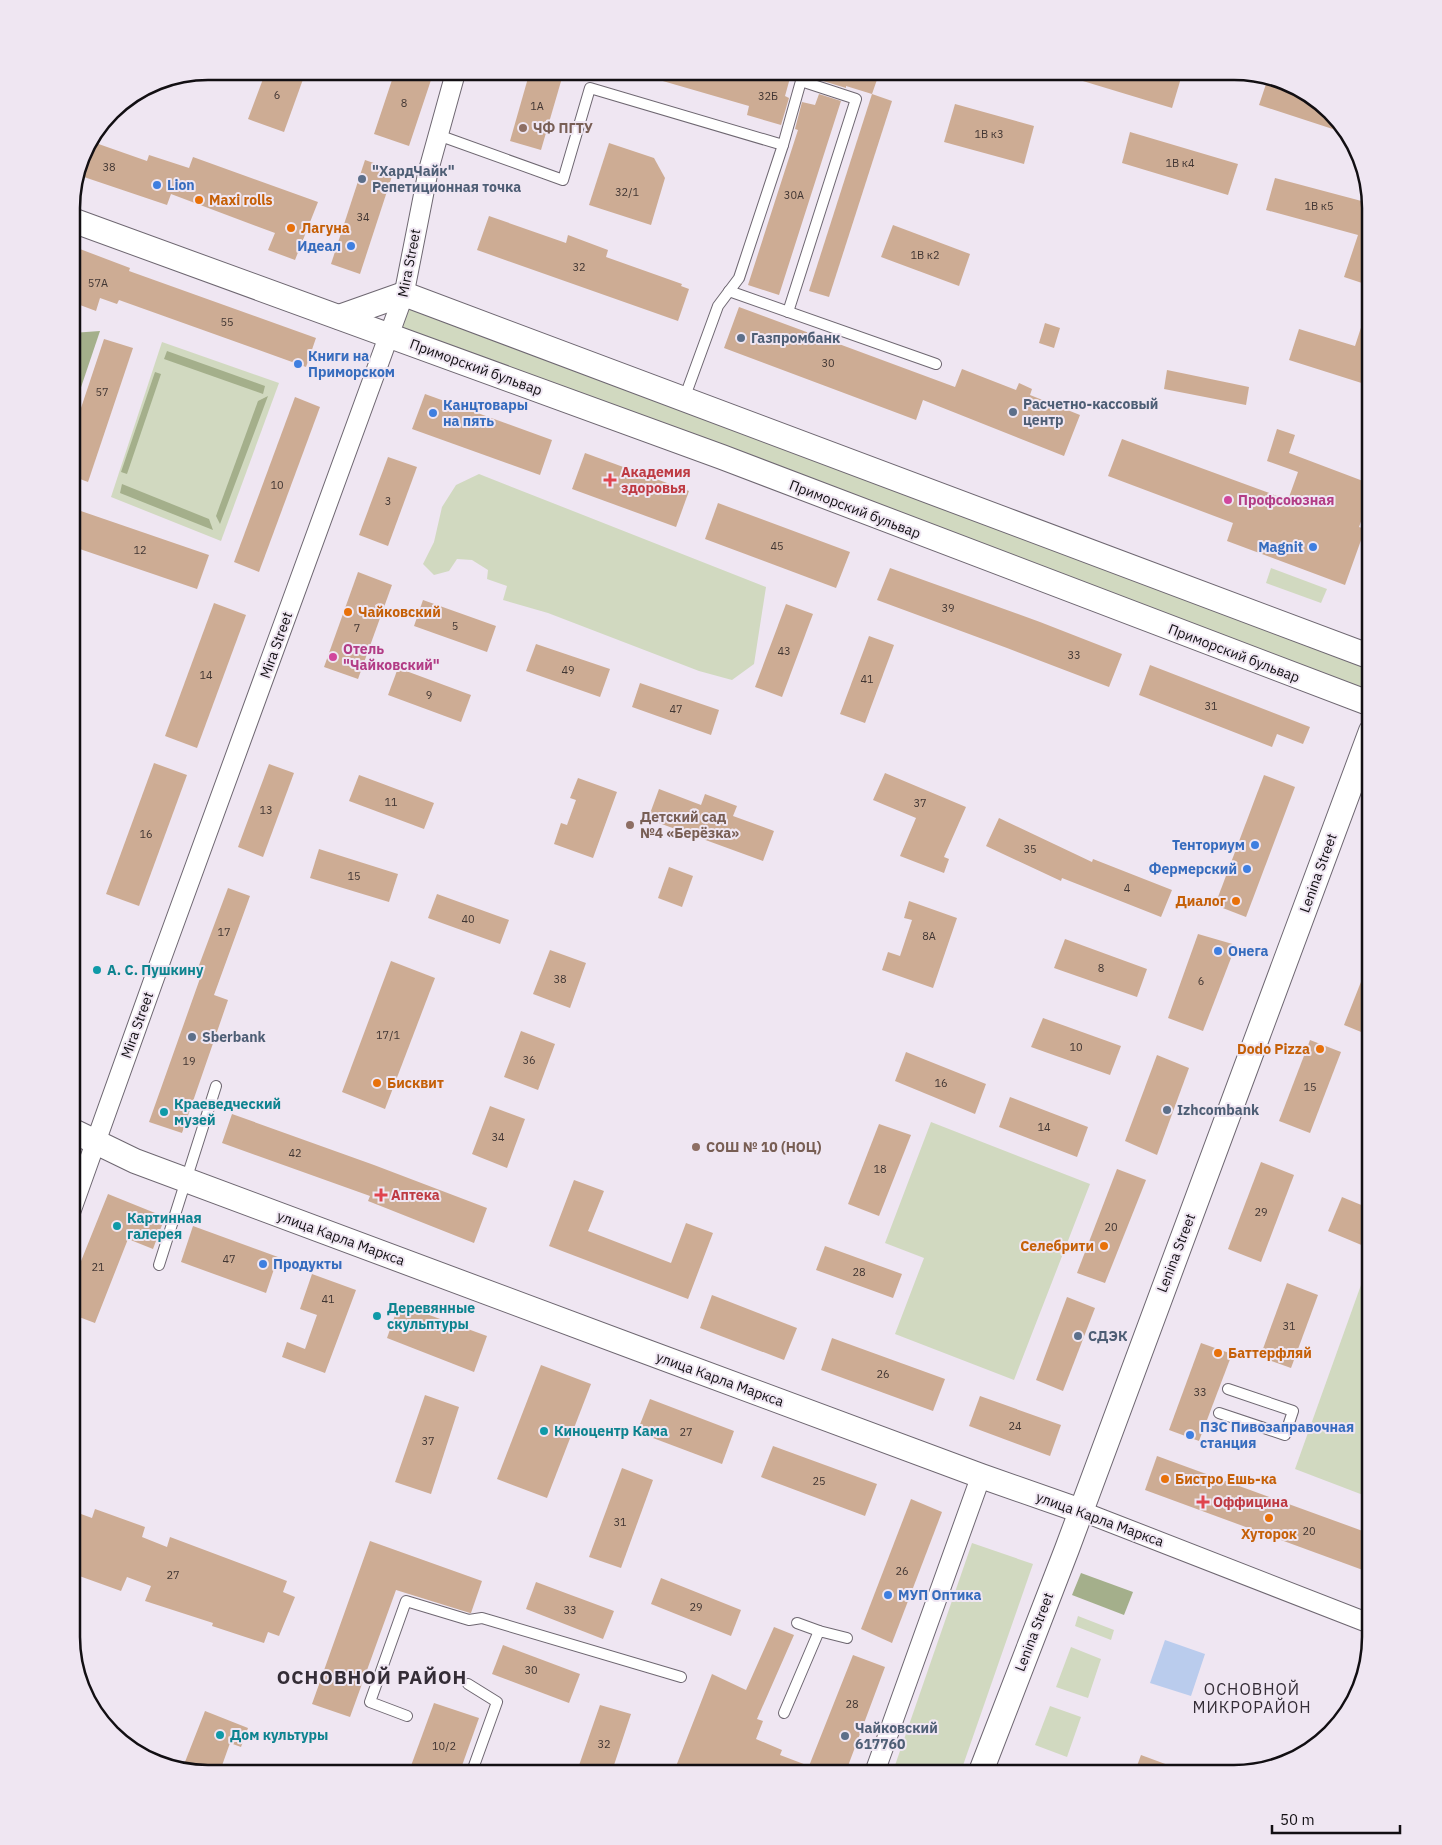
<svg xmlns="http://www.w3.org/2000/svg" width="1442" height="1845" font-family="'IBM Plex Sans',sans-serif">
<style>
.green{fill:#d1d9c0}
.forest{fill:#a4af8b}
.water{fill:#bacced}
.building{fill:#cdac94}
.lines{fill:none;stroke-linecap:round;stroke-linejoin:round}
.service-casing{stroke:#6e6771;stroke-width:12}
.minor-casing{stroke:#6e6771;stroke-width:21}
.tertiary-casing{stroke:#6e6771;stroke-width:26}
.service{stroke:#fff;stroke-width:10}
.minor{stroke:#fff;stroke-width:19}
.tertiary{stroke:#fff;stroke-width:24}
.education-dot{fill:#8d6e63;stroke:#efe6f2;stroke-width:2}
.service-dot{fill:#5c6f8a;stroke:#efe6f2;stroke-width:2}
.shop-dot{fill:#3f7fe0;stroke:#efe6f2;stroke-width:2}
.food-dot{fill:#e8710a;stroke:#efe6f2;stroke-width:2}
.health-dot{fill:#e0444e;stroke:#efe6f2;stroke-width:2}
.hotel-dot{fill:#d1479c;stroke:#efe6f2;stroke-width:2}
.culture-dot{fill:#0f9aa8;stroke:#efe6f2;stroke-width:2}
.labels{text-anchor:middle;stroke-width:4;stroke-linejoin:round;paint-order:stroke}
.number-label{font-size:11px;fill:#413633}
.education-label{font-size:14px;font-weight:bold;fill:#785e54;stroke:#efe6f2;text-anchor:start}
.service-label{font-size:14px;font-weight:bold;fill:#4e5e75;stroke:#efe6f2;text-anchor:start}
.shop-label{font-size:14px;font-weight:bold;fill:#366cbe;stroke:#efe6f2;text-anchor:start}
.food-label{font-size:14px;font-weight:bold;fill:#c56008;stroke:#efe6f2;text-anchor:start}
.street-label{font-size:14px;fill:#120f13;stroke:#efe6f2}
.health-label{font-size:14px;font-weight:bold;fill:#be3a42;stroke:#efe6f2;text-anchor:start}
.hotel-label{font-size:14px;font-weight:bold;fill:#b23c85;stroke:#efe6f2;text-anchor:start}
.culture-label{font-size:14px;font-weight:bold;fill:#0d838f;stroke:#efe6f2;text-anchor:start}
.quarter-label{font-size:16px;letter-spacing:1px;fill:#342d36;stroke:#efe6f2}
.district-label{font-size:19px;font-weight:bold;letter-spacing:1px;fill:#342d36;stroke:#efe6f2}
.rim{fill:none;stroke:#120f13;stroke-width:2.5}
</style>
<rect width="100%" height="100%" fill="#efe6f2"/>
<g class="green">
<path d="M404 294 1371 657V704L390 335Z"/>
<path d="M162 342 279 383 221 541 111 497Z"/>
<path d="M479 474 766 587 754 664 732 680 699 671 548 613 503 600 507 586 487 579 488 570 472 560 457 559 449 571 434 575 423 564 434 542 442 507 456 485Z"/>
<path d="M1271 568 1327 589 1321 603 1266 583Z"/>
<path d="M931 1122 1090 1184 1014 1380 895 1334 924 1258 885 1243Z"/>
<path d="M1361 1285 1371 1288V1498L1295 1469Z"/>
<path d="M972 1543 1033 1564 960 1774H892Z"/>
<path d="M1078 1616 1114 1630 1111 1640 1075 1626Z"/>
<path d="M1071 1647 1101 1659 1088 1698 1056 1687Z"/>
<path d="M1050 1706 1081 1717 1067 1757 1035 1745Z"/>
<path d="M1033 1764 1054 1773 1038 1774 1031 1771Z"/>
</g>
<g class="forest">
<path d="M100 331 72 414V333Z"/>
<path d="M167 351 265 386 263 394 164 359Z"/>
<path d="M155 372 161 374 127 474 121 472Z"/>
<path d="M268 396 220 524 216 516 258 401Z"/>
<path d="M122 484 209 519 213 530 120 493Z"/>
<path d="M1081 1573 1133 1592 1124 1615 1072 1595Z"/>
</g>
<path class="water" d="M1165 1640 1205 1654 1191 1696 1150 1683Z"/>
<g class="building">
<path d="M266 71H306L284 132 248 119Z"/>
<path d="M395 71H434L409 146 374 134Z"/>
<path d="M530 71H564L541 150 510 141Z"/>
<path d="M643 71H768L790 78 785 96 789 98 781 125 747 115 749 106 642 75Z"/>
<path d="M826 71H880L872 94 846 86V88L823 81Z"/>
<path d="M1064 71 1158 72 1181 78 1172 108 1063 75Z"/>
<path d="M1266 84 1281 89 1282 84 1302 89 1348 134 1259 105Z"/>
<path d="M819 94 841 101 779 295 748 285 798 130 795 129 802 102 815 105Z"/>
<path d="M872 94 892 101 829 297 809 291Z"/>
<path d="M955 104 1034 126 1024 164 944 142Z"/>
<path d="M1130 132 1238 164 1228 195 1122 163Z"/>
<path d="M90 141 147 161 149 155 189 168 193 157 318 202 295 260 268 250 275 233 171 194 167 205 78 175 85 148Z"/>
<path d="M609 143 654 158 665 178 651 225 589 205Z"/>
<path d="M365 160 394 170 360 274 331 264Z"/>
<path d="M1275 178 1369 203 1371 208V286L1344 277 1358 235 1266 210Z"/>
<path d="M489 216 566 243 568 235 608 250 606 257 682 284 681 286 689 289 678 321 477 250Z"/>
<path d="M893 225 970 254 959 286 881 257Z"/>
<path d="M72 246 130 268 129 271 316 338 306 367 119 300 117 304 100 298 96 311 72 302Z"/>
<path d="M1368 306H1371V386L1289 360 1299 329 1355 346Z"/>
<path d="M739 307 955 387 962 369 1016 390 1019 383 1032 389 1030 395 1080 415 1064 456 923 400 916 420 724 348Z"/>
<path d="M1045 323 1060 328 1054 348 1039 343Z"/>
<path d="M104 339 133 348 88 482 72 476V435Z"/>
<path d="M1167 370 1249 387 1246 405 1164 389Z"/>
<path d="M425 394 552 440 540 475 412 429Z"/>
<path d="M295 397 320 407 259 572 234 562Z"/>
<path d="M1277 429 1295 435 1289 453 1371 484V494L1359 527 1365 529 1345 585 1227 541 1233 523 1108 476 1122 439 1288 500 1298 472 1267 461Z"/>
<path d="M585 453 689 491 676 527 572 489Z"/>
<path d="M388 457 417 467 388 546 359 535Z"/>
<path d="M718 503 850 552 836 588 705 539Z"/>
<path d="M75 509 209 555 197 589 71 546 72 519Z"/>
<path d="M890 568 1040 622 1122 654 1109 687 1007 648 877 600Z"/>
<path d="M358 572 392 585 358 679 324 667Z"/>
<path d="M423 600 496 626 487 652 414 626Z"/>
<path d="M214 603 246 615 197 748 165 736Z"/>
<path d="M786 604 813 614 782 697 755 687Z"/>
<path d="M869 636 894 645 865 723 840 714Z"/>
<path d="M536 644 610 669 600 697 526 671Z"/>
<path d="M1150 665 1310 727 1303 744 1277 734 1272 747 1139 695Z"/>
<path d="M398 668 471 695 461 722 388 695Z"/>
<path d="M640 683 719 710 711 735 632 707Z"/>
<path d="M154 763 187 775 139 906 106 894Z"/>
<path d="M269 764 294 773 263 857 238 847Z"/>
<path d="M885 773 966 807 944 857 949 859 944 873 900 856 916 818 873 800Z"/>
<path d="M359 775 434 803 424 829 349 801Z"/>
<path d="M1264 775 1295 787 1246 917 1215 905Z"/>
<path d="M578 778 617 792 593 858 554 844 561 823 567 825 576 800 570 798Z"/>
<path d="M659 789 701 805 705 794 737 806 733 816 774 831 763 861 648 819Z"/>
<path d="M999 818 1092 862 1093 859 1172 890 1161 917 1062 878 1061 881 986 846Z"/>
<path d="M319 849 398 874 389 902 310 878Z"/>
<path d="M669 867 693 876 682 907 658 898Z"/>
<path d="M228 888 250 896 214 995 228 1000 182 1133 149 1122 203 970 198 968Z"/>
<path d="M437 894 509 920 500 944 428 918Z"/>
<path d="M909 901 957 918 933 988 882 970 888 952 900 956 912 920 904 918Z"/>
<path d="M1198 934 1236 945 1203 1031 1168 1018Z"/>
<path d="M1065 939 1147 969 1137 997 1054 968Z"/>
<path d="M550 950 586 963 570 1008 533 994Z"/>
<path d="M1370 959H1371V1036L1344 1025Z"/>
<path d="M391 961 435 978 385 1109 342 1092Z"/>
<path d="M1043 1018 1121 1046 1110 1075 1031 1047Z"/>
<path d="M521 1031 555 1044 538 1090 504 1077Z"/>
<path d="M1310 1040 1341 1052 1310 1133 1279 1121Z"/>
<path d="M906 1052 986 1084 975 1114 895 1081Z"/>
<path d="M1157 1055 1189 1068 1157 1155 1125 1141Z"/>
<path d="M1010 1097 1088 1127 1077 1157 999 1127Z"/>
<path d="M490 1106 525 1119 507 1168 472 1154Z"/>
<path d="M232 1114 374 1165 487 1208 474 1243 368 1201 370 1196 222 1143Z"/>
<path d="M879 1124 911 1135 879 1216 848 1204Z"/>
<path d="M1261 1162 1294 1175 1261 1262 1228 1249Z"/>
<path d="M1117 1169 1146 1180 1105 1283 1077 1273Z"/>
<path d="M574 1180 604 1191 588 1231 671 1263 686 1223 713 1233 688 1299 549 1246Z"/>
<path d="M108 1194 165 1217 153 1249 128 1239 95 1323 71 1314V1286Z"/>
<path d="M1342 1197 1371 1209V1249L1328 1231Z"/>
<path d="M193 1226 278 1257 266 1293 181 1262Z"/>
<path d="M825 1246 902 1274 893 1298 816 1270Z"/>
<path d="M312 1274 356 1290 325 1373 282 1357 287 1342 305 1349 317 1315 300 1309Z"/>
<path d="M1287 1283 1318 1295 1291 1368 1260 1357Z"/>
<path d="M712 1295 797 1328 784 1360 700 1328Z"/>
<path d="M1067 1297 1095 1308 1063 1391 1036 1380Z"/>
<path d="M399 1304 487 1336 474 1372 387 1338Z"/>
<path d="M832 1338 945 1379 933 1411 821 1370Z"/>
<path d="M1201 1343 1232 1354 1199 1441 1169 1430Z"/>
<path d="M541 1365 591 1384 547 1498 497 1479Z"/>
<path d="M425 1395 459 1407 431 1494 395 1482Z"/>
<path d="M980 1396 1061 1425 1050 1456 969 1426Z"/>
<path d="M650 1399 734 1431 722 1464 637 1432Z"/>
<path d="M773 1446 877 1484 865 1516 761 1477Z"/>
<path d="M1157 1456 1371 1534V1573L1145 1490Z"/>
<path d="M622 1468 653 1480 621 1568 589 1557Z"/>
<path d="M911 1499 942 1512 892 1643 861 1629Z"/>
<path d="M95 1509 145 1527 142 1537 167 1547 170 1537 287 1581 283 1592 295 1597 279 1636 268 1632 264 1643 212 1626 213 1623 145 1601 151 1586 127 1577 121 1591 71 1573 77 1557 71 1555V1536L81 1514 92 1518Z"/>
<path d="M370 1541 482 1581 471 1613H470L396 1590 350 1717 312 1704Z"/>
<path d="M661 1578 741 1610 731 1636 651 1604Z"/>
<path d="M536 1582 614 1611 603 1639 526 1609Z"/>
<path d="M774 1627 794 1635 757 1719 763 1721 756 1739 782 1750 780 1755 809 1766 853 1655 885 1667 845 1774H714L697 1766 694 1774H673L712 1674 746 1690Z"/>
<path d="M503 1645 580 1674 569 1703 492 1674Z"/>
<path d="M434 1703 479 1718 459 1774H408Z"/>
<path d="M600 1705 631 1714 611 1774H576Z"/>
<path d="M205 1711 248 1728 241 1747 230 1743 219 1774H208L183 1767Z"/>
<path d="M1141 1755 1187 1772V1774H1134Z"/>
</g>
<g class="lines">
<g class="service-casing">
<g id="service">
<path d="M438 135 563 180 590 88 783 145 739 278 718 306 684 399"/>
<path d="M783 145 801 81 856 99 788 312"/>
<path d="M729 291 936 364"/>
<path d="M159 1265 216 1086"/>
<path d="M1219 1413 1285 1435 1293 1411 1228 1389"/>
<path d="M797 1623 819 1631"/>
<path d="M468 1684 497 1702 471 1774"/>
<path d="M784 1713 819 1631 847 1638"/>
<path d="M407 1716 370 1702 406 1601 469 1620 482 1618 681 1677"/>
</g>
</g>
<g class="minor-casing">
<g id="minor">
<path d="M71 1211 159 965 404 294 428 172 456 71"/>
<path d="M1081 1511 1371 1624"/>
<path d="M874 1774 981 1476"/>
</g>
</g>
<g class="tertiary-casing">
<g id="tertiary">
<path d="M72 220 722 457 1371 704"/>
<path d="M339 317 404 294 1371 657"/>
<path d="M71 1130 135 1161 639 1349 981 1476 1081 1511"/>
<path d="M980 1774 1067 1549 1371 731"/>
</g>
</g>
<use href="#service" class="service"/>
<use href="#minor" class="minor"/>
<use href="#tertiary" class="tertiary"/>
</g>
<g class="education-dot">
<circle cx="523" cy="128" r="5"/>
<circle cx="630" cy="825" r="5"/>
<circle cx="696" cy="1147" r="5"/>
</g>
<g class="service-dot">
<circle cx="362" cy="179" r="5"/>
<circle cx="741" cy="338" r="5"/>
<circle cx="1013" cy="412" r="5"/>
<circle cx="192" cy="1037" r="5"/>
<circle cx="1167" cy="1110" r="5"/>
<circle cx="1078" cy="1336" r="5"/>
<circle cx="845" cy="1736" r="5"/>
</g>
<g class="shop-dot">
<circle cx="157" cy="185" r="5"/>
<circle cx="351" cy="246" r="5"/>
<circle cx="298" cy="364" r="5"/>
<circle cx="433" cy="413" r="5"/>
<circle cx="1313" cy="547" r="5"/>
<circle cx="1255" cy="845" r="5"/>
<circle cx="1247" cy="869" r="5"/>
<circle cx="1218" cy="951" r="5"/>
<circle cx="263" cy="1264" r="5"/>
<circle cx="1190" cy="1435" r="5"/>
<circle cx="888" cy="1595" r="5"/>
</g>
<g class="food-dot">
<circle cx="199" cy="200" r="5"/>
<circle cx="291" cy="228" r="5"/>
<circle cx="348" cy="612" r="5"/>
<circle cx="1236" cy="901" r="5"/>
<circle cx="1320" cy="1049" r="5"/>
<circle cx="377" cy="1083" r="5"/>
<circle cx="1104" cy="1246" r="5"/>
<circle cx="1218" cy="1353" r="5"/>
<circle cx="1165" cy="1479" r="5"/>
<circle cx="1269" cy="1518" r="5"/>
</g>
<g class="health-dot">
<path d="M607.5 472.5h5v5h5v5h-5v5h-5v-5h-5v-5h5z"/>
<path d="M378.5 1187.5h5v5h5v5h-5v5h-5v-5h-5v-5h5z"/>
<path d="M1200.5 1494.5h5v5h5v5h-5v5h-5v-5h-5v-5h5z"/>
</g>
<g class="hotel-dot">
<circle cx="1228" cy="500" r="5"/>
<circle cx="333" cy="657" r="5"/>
</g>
<g class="culture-dot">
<circle cx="97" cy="970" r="5"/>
<circle cx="164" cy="1112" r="5"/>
<circle cx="117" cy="1226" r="5"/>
<circle cx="377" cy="1316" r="5"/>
<circle cx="544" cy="1431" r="5"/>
<circle cx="220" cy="1735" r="5"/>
</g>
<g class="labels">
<g class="number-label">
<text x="277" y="99">6</text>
<text x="768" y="100">32Б</text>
<text x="404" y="107">8</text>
<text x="537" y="110">1А</text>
<text x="989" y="138">1В к3</text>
<text x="1180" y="167">1В к4</text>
<text x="109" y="171">38</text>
<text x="627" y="196">32/1</text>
<text x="794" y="199">30А</text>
<text x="1319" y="210">1В к5</text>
<text x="363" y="221">34</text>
<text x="925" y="259">1В к2</text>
<text x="579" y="271">32</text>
<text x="98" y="287">57А</text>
<text x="227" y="326">55</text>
<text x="828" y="367">30</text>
<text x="102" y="396">57</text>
<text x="277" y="489">10</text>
<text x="388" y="505">3</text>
<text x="777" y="550">45</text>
<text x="140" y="554">12</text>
<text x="948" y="612">39</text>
<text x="455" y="630">5</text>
<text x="357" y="632">7</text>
<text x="784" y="655">43</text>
<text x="1074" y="659">33</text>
<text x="568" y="674">49</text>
<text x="206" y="679">14</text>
<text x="867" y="683">41</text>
<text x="429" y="699">9</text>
<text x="1211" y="710">31</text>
<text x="676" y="713">47</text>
<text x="391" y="806">11</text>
<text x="920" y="807">37</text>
<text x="266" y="814">13</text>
<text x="146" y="838">16</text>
<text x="1030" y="853">35</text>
<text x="354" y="880">15</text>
<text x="1127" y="892">4</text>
<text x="468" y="923">40</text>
<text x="224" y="936">17</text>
<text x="929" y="940">8А</text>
<text x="1101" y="972">8</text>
<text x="560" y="983">38</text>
<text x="1201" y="985">6</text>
<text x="388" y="1039">17/1</text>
<text x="1076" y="1051">10</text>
<text x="529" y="1064">36</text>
<text x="189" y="1065">19</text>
<text x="941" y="1087">16</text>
<text x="1310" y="1091">15</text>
<text x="1044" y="1131">14</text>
<text x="498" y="1141">34</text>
<text x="295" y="1157">42</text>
<text x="880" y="1173">18</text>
<text x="1261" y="1216">29</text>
<text x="1111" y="1231">20</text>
<text x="229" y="1263">47</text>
<text x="98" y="1271">21</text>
<text x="859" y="1276">28</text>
<text x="328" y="1303">41</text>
<text x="1289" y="1330">31</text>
<text x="883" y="1378">26</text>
<text x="1200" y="1396">33</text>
<text x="1015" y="1430">24</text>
<text x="686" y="1436">27</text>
<text x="428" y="1445">37</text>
<text x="819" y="1485">25</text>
<text x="620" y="1526">31</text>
<text x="1309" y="1535">20</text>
<text x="902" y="1575">26</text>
<text x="173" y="1579">27</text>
<text x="696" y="1611">29</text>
<text x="570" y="1614">33</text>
<text x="531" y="1674">30</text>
<text x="852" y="1708">28</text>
<text x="604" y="1748">32</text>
<text x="444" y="1750">10/2</text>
</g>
<g class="education-label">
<text x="533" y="133">ЧФ ПГТУ</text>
<text x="640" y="822">Детский сад<tspan x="640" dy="16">№4 «Берёзка»</tspan></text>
<text x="706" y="1152">СОШ № 10 (НОЦ)</text>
</g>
<g class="service-label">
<text x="372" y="176">"ХардЧайк"<tspan x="372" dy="16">Репетиционная точка</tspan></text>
<text x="751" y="343">Газпромбанк</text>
<text x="1023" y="409">Расчетно-кассовый<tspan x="1023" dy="16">центр</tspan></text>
<text x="202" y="1042">Sberbank</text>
<text x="1177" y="1115">Izhcombank</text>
<text x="1088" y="1341">СДЭК</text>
<text x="855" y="1733">Чайковский<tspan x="855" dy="16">617760</tspan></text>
</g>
<g class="shop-label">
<text x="167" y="190">Lion</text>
<text x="341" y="251" text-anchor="end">Идеал</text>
<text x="308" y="361">Книги на<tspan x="308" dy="16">Приморском</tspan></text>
<text x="443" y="410">Канцтовары<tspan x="443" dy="16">на пять</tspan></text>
<text x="1303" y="552" text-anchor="end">Magnit</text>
<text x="1245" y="850" text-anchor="end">Тенториум</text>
<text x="1237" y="874" text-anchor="end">Фермерский</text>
<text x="1228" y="956">Онега</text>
<text x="273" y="1269">Продукты</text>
<text x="1200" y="1432">ПЗС Пивозаправочная<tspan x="1200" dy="16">станция</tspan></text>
<text x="898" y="1600">МУП Оптика</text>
</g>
<g class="food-label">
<text x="209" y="205">Maxi rolls</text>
<text x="301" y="233">Лагуна</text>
<text x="358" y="617">Чайковский</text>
<text x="1226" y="906" text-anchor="end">Диалог</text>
<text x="1310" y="1054" text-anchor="end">Dodo Pizza</text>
<text x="387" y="1088">Бисквит</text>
<text x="1094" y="1251" text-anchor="end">Селебрити</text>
<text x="1228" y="1358">Баттерфляй</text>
<text x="1175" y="1484">Бистро Ешь-ка</text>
<text x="1269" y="1539" text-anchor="middle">Хуторок</text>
</g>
<g class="street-label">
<text transform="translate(409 263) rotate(-79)" y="5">Mira Street</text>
<text transform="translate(476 367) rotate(20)" y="5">Приморский бульвар</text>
<text transform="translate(855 509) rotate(21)" y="5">Приморский бульвар</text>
<text transform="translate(276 645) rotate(-70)" y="5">Mira Street</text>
<text transform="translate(1234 653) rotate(21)" y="5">Приморский бульвар</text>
<text transform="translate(1318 873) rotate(-70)" y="5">Lenina Street</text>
<text transform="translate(137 1025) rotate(-70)" y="5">Mira Street</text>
<text transform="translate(341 1238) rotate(20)" y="5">улица Карла Маркса</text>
<text transform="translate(1176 1253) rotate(-69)" y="5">Lenina Street</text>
<text transform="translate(720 1379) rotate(20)" y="5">улица Карла Маркса</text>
<text transform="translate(1100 1519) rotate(20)" y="5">улица Карла Маркса</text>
<text transform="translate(1034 1632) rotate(-69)" y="5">Lenina Street</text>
</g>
<g class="health-label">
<text x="621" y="477">Академия<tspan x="621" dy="16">здоровья</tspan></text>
<text x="391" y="1200">Аптека</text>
<text x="1213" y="1507">Оффицина</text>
</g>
<g class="hotel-label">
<text x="1238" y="505">Профсоюзная</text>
<text x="343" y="654">Отель<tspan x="343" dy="16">"Чайковский"</tspan></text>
</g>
<g class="culture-label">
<text x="107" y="975">А. С. Пушкину</text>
<text x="174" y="1109">Краеведческий<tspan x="174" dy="16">музей</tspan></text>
<text x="127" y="1223">Картинная<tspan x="127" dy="16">галерея</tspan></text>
<text x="387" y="1313">Деревянные<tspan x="387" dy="16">скульптуры</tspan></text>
<text x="554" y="1436">Киноцентр Кама</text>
<text x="230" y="1740">Дом культуры</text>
</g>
<g class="quarter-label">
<text x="1252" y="1695">ОСНОВНОЙ<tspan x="1252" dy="18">МИКРОРАЙОН</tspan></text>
</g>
<g class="district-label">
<text x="372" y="1684">ОСНОВНОЙ РАЙОН</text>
</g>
</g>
<path d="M0 0H1442V1845H0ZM208 80H1234A128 128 0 0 1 1362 208V1637A128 128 0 0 1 1234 1765H208A128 128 0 0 1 80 1637V208A128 128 0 0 1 208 80Z" fill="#efe6f2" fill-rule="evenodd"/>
<path class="rim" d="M208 80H1234A128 128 0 0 1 1362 208V1637A128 128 0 0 1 1234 1765H208A128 128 0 0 1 80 1637V208A128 128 0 0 1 208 80Z"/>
<path d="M1272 1825v8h128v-8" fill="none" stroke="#120f13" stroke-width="2.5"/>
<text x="1280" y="1825" font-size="15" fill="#120f13" stroke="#efe6f2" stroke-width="4" paint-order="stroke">50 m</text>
</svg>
